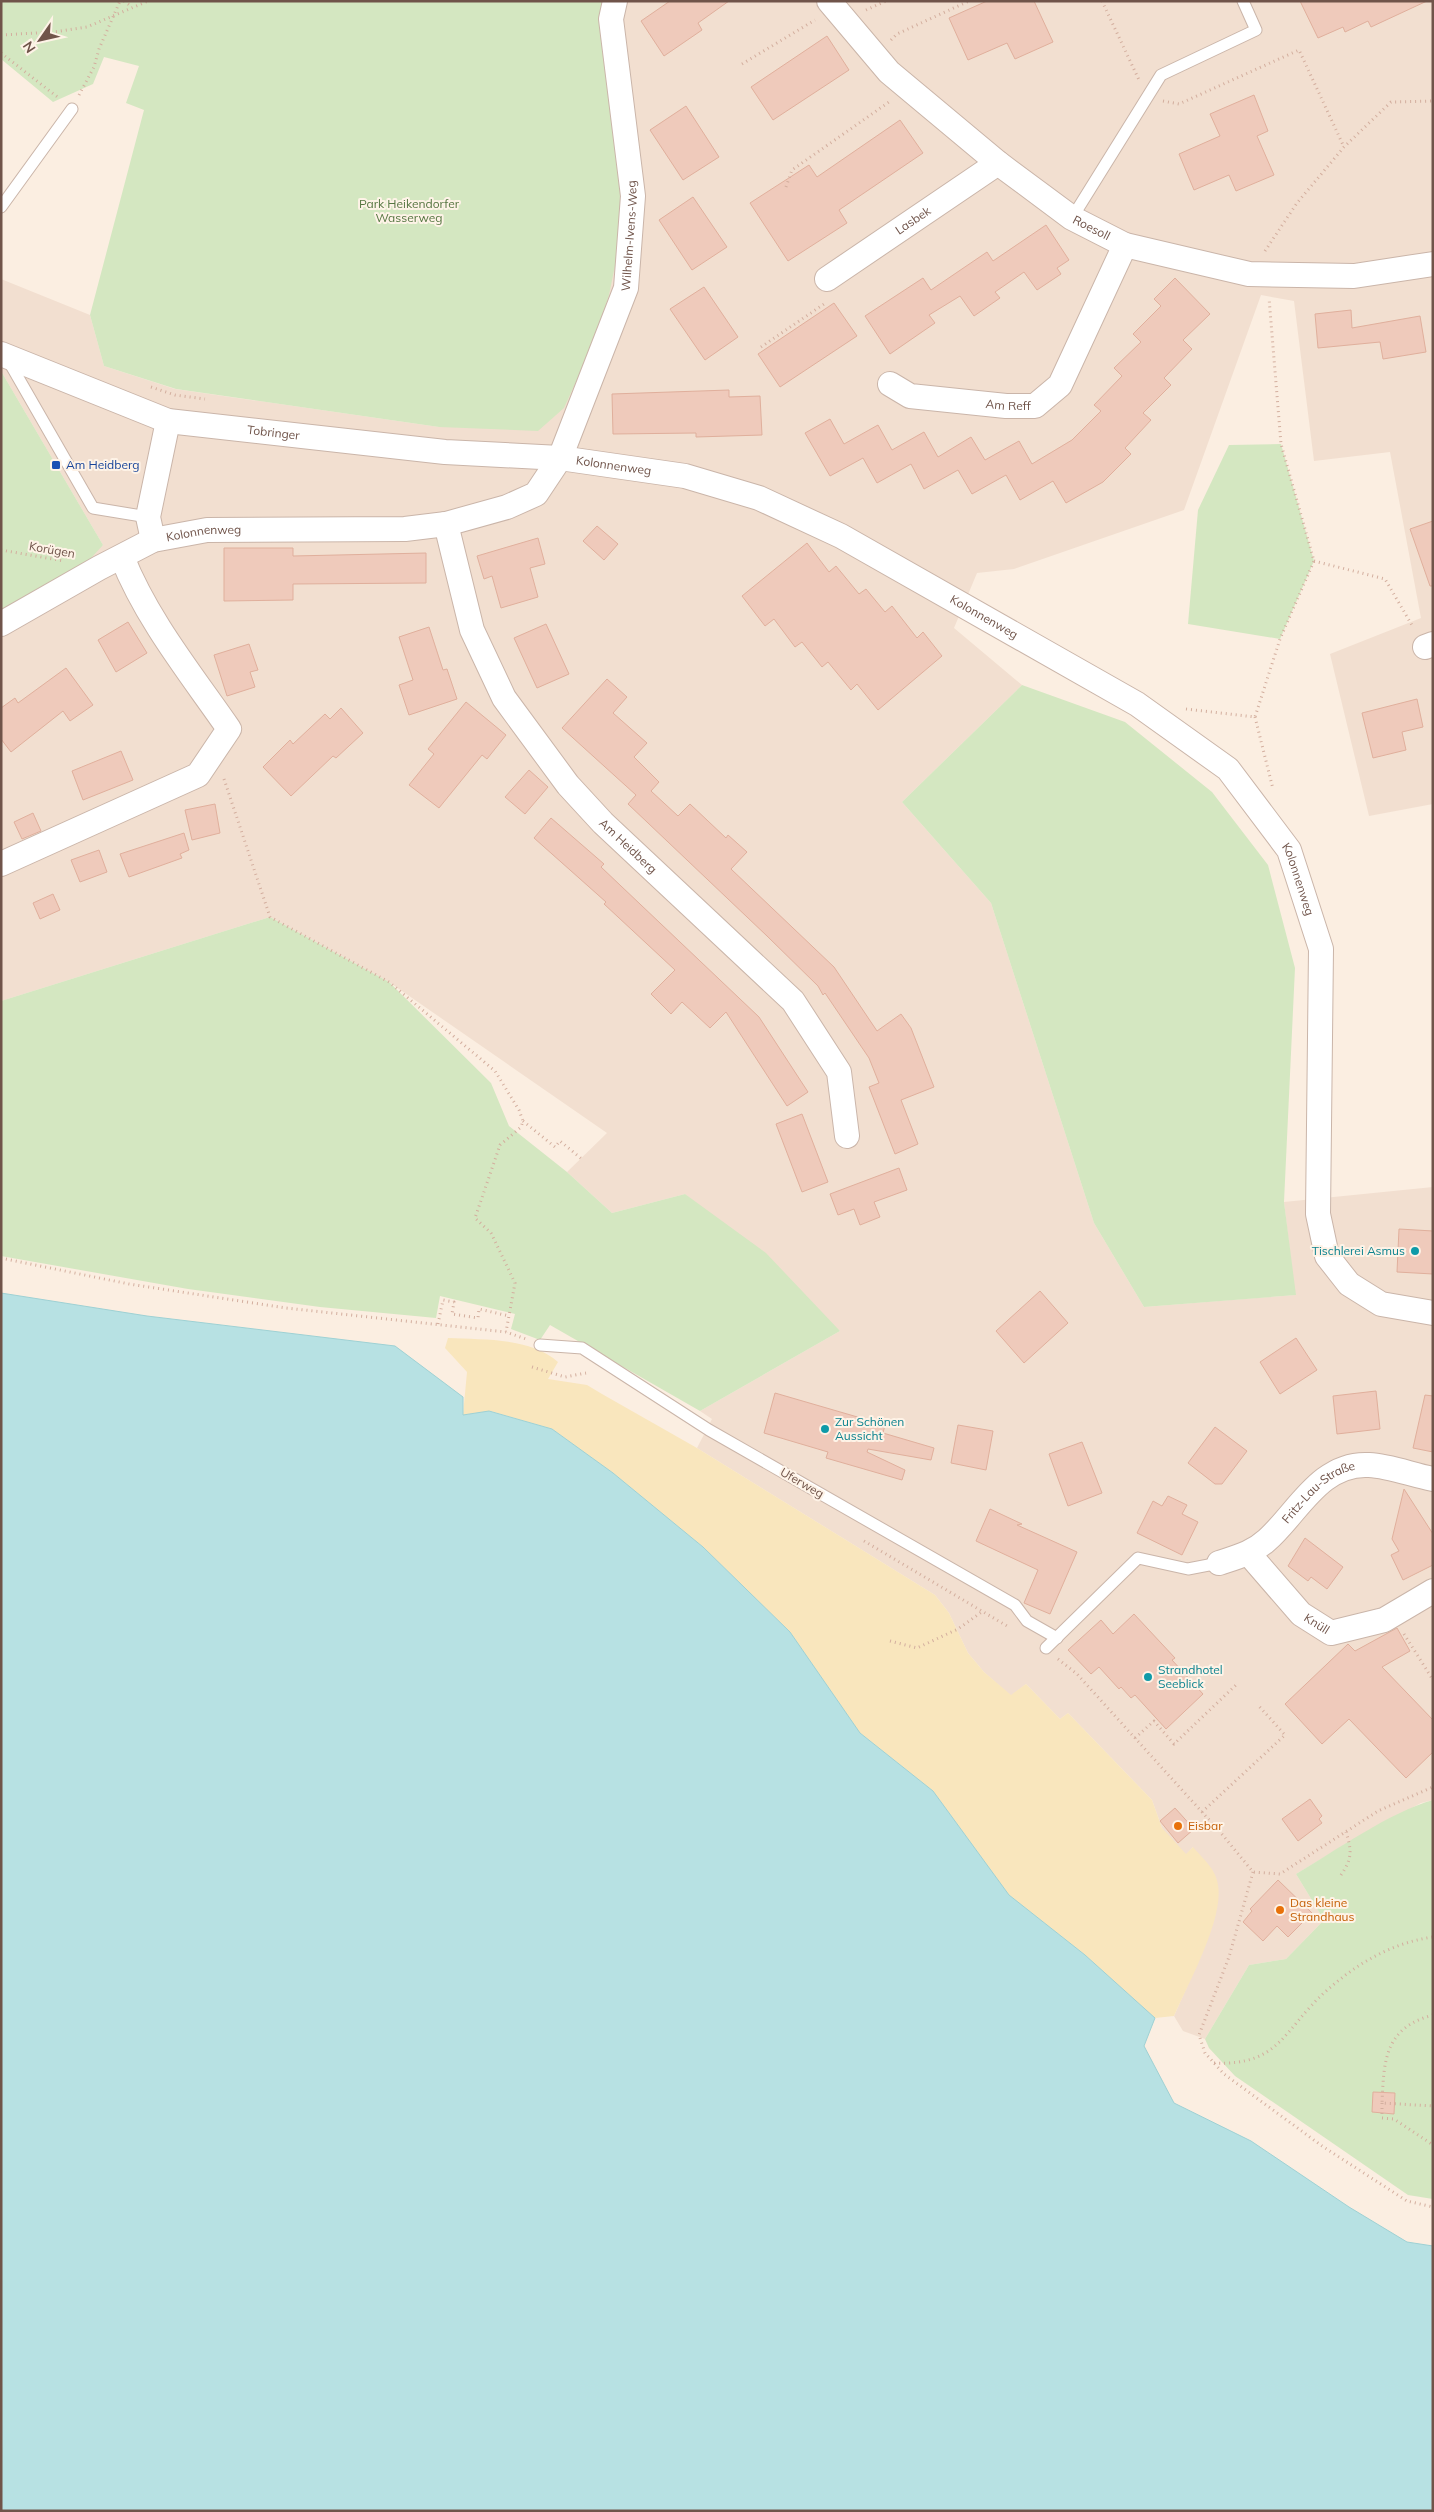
<svg xmlns="http://www.w3.org/2000/svg" width="1434" height="2512" font-family="Mulish,sans-serif">
<style>
.residential{fill:#f2dfd0}
.green{fill:#d4e7c1}
.sand{fill:#f9e6bd}
.water{fill:#b7e1e3;stroke:#9ed1d4}
.building{fill:#efcabb;stroke:#e0af9c}
.lines{fill:none;stroke-linecap:round;stroke-linejoin:round}
.service-casing{stroke:#cab5a9;stroke-width:13}
.minor-casing{stroke:#cab5a9;stroke-width:26}
.path{stroke:#d3ae9e;stroke-width:3;stroke-dasharray:1 4;stroke-linecap:butt}
.service{stroke:#fff;stroke-width:11}
.minor{stroke:#fff;stroke-width:24}
.transit-dot{fill:#1a4fb4;stroke:#fef3e7;stroke-width:2}
.culture-dot{fill:#0f9aa8;stroke:#fef3e7;stroke-width:2}
.food-dot{fill:#e8710a;stroke:#fef3e7;stroke-width:2}
.labels{text-anchor:middle;stroke-width:4;stroke-linejoin:round;paint-order:stroke}
.park-label{font-size:12px;fill:#567642;stroke:#fef3e7}
.street-label{font-size:12px;fill:#70544a;stroke:#fef3e7}
.transit-label{font-size:12px;fill:#164399;stroke:#fef3e7;text-anchor:start}
.culture-label{font-size:12px;fill:#0d838f;stroke:#fef3e7;text-anchor:start}
.food-label{font-size:12px;fill:#c56008;stroke:#fef3e7;text-anchor:start}
</style>
<rect width="100%" height="100%" fill="#fbeee1"/>
<path class="residential" d="M604 1H1433V804L1369 816 1330 654 1421 618 1390 452 1314 461 1294 301 1261 295 1184 510 1014 569 977 573 954 628 1022 685 902 802 991 903 1094 1223 1144 1307 1295 1295 1284 1202 1433 1187V1800L1421 1803 1363 1834 1296 1874 1324 1920 1286 1959 1249 1965 1205 2039 1183 2031 1174 2016 1205 1946 1193 1847 1186 1855 1170 1839 1162 1828 1152 1800 1068 1713 1060 1719 1026 1684 1011 1696 984 1672 968 1653 949 1613 935 1595 697 1448 712 1419 700 1411 840 1331 685 1194 612 1213 567 1172 607 1133 389 982 270 917 1 1001V614L103 545 1 371V279L90 315 104 366 175 389 439 427 607 87 600 29Z"/>
<g class="green">
<path d="M1 1H604L600 29 607 87 622 168 618 251 609 295 591 349 564 408 538 431 439 427 176 389 104 366 90 315 144 110 126 103 139 66 104 57 93 84 53 102 1 59Z"/>
<path d="M1 371 103 545 81 569 1 614Z"/>
<path d="M1281 444 1314 561 1280 639 1188 624 1198 510 1229 445Z"/>
<path d="M1022 685 1125 722 1212 792 1268 865 1295 968 1284 1202 1296 1295 1144 1307 1094 1223 991 903 902 802Z"/>
<path d="M270 917 389 982 491 1083 509 1126 567 1172 612 1213 685 1194 766 1253 840 1331 700 1411 550 1325 540 1340 511 1329 515 1314 440 1296 436 1318 320 1307 188 1289 1 1256V1001Z"/>
<path d="M1433 1800V2199L1408 2195 1235 2076 1209 2048 1205 2039 1249 1965 1286 1959 1324 1920 1296 1874C1335 1851 1390 1812 1433 1800Z"/>
</g>
<path class="sand" d="M448 1338C484 1340 530 1337 558 1362L548 1379 587 1385 602 1394 697 1448 935 1595 949 1613 968 1653 984 1672 1011 1695 1026 1684 1060 1719 1068 1713 1152 1800 1162 1828 1186 1854 1193 1847C1203 1859 1216 1869 1218 1885 1224 1919 1188 1984 1174 2016L1155 2018 1085 1955 1009 1895 933 1791 860 1733 790 1632 703 1547 613 1473 552 1429 490 1411 463 1415 467 1372 445 1348Z"/>
<path class="water" d="M1 1293 147 1316 395 1346 463 1397V1415L489 1411 552 1429 613 1473 703 1547 790 1632 860 1733 933 1791 1009 1895 1085 1955 1155 2018 1144 2046 1174 2103 1251 2141 1349 2207 1407 2242 1433 2246V2511H1Z"/>
<g class="building">
<path d="M670 1H729L698 23 702 30 664 56 641 21Z"/>
<path d="M987 1H1034L1053 42 1015 59 1007 43 968 60 949 18Z"/>
<path d="M1300 1H1427L1371 27 1368 21 1345 32 1343 27 1318 38Z"/>
<path d="M827 36 849 70 773 120 751 87Z"/>
<path d="M1254 95 1268 131 1257 136 1274 175 1236 191 1229 175 1194 190 1179 154 1220 136 1210 114Z"/>
<path d="M686 106 719 157 683 180 650 130Z"/>
<path d="M900 120 923 153 839 210 847 223 788 261 750 203 809 165 817 177Z"/>
<path d="M693 197 727 247 692 270 659 220Z"/>
<path d="M1046 225 1069 260 1057 268 1061 274 1037 290 1024 272 995 292 1000 298 974 316 960 296 929 315 935 323 890 354 865 316 923 278 931 290 987 252 993 261Z"/>
<path d="M1175 278 1210 314 1183 340 1192 349 1164 378 1171 385 1143 413 1151 420 1125 448 1131 454 1103 482 1066 503 1053 481 1020 500 1006 475 972 494 958 470 924 489 911 464 877 483 863 458 830 476 805 433 830 419 844 444 878 425 892 450 924 432 938 457 971 437 985 460 1019 441 1032 464 1072 440 1101 411 1094 405 1122 376 1114 368 1141 342 1133 334 1161 306 1154 299Z"/>
<path d="M704 287 738 337 705 360 670 309Z"/>
<path d="M834 303 857 336 780 387 758 354Z"/>
<path d="M1351 310 1352 328 1420 316 1426 352 1383 359 1380 342 1318 348 1315 314Z"/>
<path d="M729 390V397L760 396 762 435 696 437V433L613 434 612 394Z"/>
<path d="M1433 521V586H1430L1410 529Z"/>
<path d="M597 526 618 544 604 560 583 541Z"/>
<path d="M538 538 545 564 530 568 538 597 501 608 492 576 484 579 477 556Z"/>
<path d="M807 543 829 572 836 566 859 594 866 589 885 612 892 606 917 638 923 632 942 656 878 710 857 684 851 690 828 662 822 667 802 642 795 647 774 619 765 626 742 596Z"/>
<path d="M224 548H293V556L426 553V583L293 584V600L224 601Z"/>
<path d="M128 622 147 653 116 672 98 640Z"/>
<path d="M546 624 569 674 537 688 514 638Z"/>
<path d="M429 627 443 670 447 669 457 699 409 715 399 685 413 680 399 637Z"/>
<path d="M249 644 258 670 250 672 255 687 227 696 214 655Z"/>
<path d="M66 668 93 705 70 721 63 711 11 752 1 739V708L15 698 18 703Z"/>
<path d="M607 679 627 697 613 713 647 743 634 757 659 782 651 791 678 816 690 804 726 838 728 835 747 852 731 869 834 967 877 1031 901 1014 911 1028 934 1087 901 1100 918 1144 895 1154 869 1087 879 1083 869 1058 825 993 823 995 818 986 767 936 628 804 636 795 562 728Z"/>
<path d="M1417 699 1423 727 1402 732 1406 750 1373 758 1362 713Z"/>
<path d="M466 702 506 735 487 759 482 755 439 808 409 785 434 754 428 749Z"/>
<path d="M341 708 363 733 336 758 333 756 291 796 263 767 290 740 293 744 325 714 330 719Z"/>
<path d="M121 751 133 780 83 800 72 771Z"/>
<path d="M529 770 548 787 525 814 505 797Z"/>
<path d="M215 804 220 833 192 840 185 810Z"/>
<path d="M33 813 41 831 22 839 14 822Z"/>
<path d="M551 818 604 864 601 867 759 1017 808 1092 787 1106 726 1012 710 1028 682 1002 671 1014 651 994 675 970 604 904 606 902 534 838Z"/>
<path d="M184 833 189 850 180 854 182 858 129 877 120 854Z"/>
<path d="M99 850 107 872 80 882 71 860Z"/>
<path d="M53 894 60 910 40 919 33 903Z"/>
<path d="M802 1114 828 1182 802 1192 776 1124Z"/>
<path d="M899 1168 907 1190 874 1202 880 1217 860 1225 854 1209 838 1215 830 1194Z"/>
<path d="M1399 1229 1433 1231V1274L1397 1272Z"/>
<path d="M1040 1291 1068 1323 1024 1363 996 1331Z"/>
<path d="M1296 1338 1317 1370 1280 1394 1260 1362Z"/>
<path d="M1376 1391 1380 1429 1337 1434 1333 1396Z"/>
<path d="M775 1393 885 1425 883 1433 934 1448 931 1460 868 1449 867 1452 905 1470 902 1480 826 1458 828 1452 764 1433Z"/>
<path d="M1425 1395 1433 1396V1452L1413 1448Z"/>
<path d="M958 1425 993 1431 986 1470 951 1463Z"/>
<path d="M1215 1427 1247 1451 1222 1484H1215L1188 1463Z"/>
<path d="M1082 1442 1102 1493 1068 1506 1049 1454Z"/>
<path d="M1404 1489 1433 1534V1565L1403 1580 1391 1555 1399 1551 1392 1539Z"/>
<path d="M1168 1496 1187 1505 1182 1514 1198 1522 1182 1555 1137 1533 1153 1501 1162 1506Z"/>
<path d="M990 1509 1022 1524 1017 1525 1077 1552 1050 1614 1024 1603 1038 1570 976 1541Z"/>
<path d="M1305 1538 1343 1567 1327 1589 1311 1577 1308 1581 1288 1566Z"/>
<path d="M1134 1614 1175 1658 1172 1660 1203 1694 1166 1729 1135 1695 1131 1698 1121 1687 1119 1689 1099 1667 1091 1674 1068 1650 1101 1620 1113 1634Z"/>
<path d="M1397 1628 1410 1651 1382 1667 1433 1720V1752L1406 1778 1349 1719 1322 1744 1285 1704 1348 1644 1355 1651Z"/>
<path d="M1310 1799 1322 1816 1319 1819 1322 1823 1298 1841 1282 1819Z"/>
<path d="M1175 1808 1194 1829 1178 1843 1160 1821Z"/>
<path d="M1278 1880 1312 1913 1288 1937 1277 1926 1263 1941 1243 1922 1252 1911 1250 1909Z"/>
<path d="M1373 2092 1395 2093 1394 2114 1372 2112Z"/>
</g>
<g class="lines">
<g class="service-casing">
<g id="service">
<path d="M1 207 72 109"/>
<path d="M1072 218 1161 75 1256 30 1243 1"/>
<path d="M8 360 93 508 148 517"/>
<path d="M540 1345 582 1348 709 1430 1015 1605 1027 1621 1057 1638"/>
<path d="M1046 1648 1138 1558 1188 1569 1219 1563"/>
</g>
</g>
<g class="minor-casing">
<g id="minor">
<path id="s1" d="M829 1 889 72 998 163 1072 218 1125 245 1249 274 1354 276 1433 264"/>
<path id="s2" d="M827 279 998 163"/>
<path id="s3" d="M1 354 168 421 445 452 560 458 685 476 759 498 841 536 1137 704 1228 769 1289 850 1321 949 1318 1214 1327 1256 1349 1284 1381 1304 1433 1313"/>
<path id="s4" d="M890 384 910 396 1006 406H1035L1060 385 1125 245"/>
<path id="s5" d="M446 524 472 630 504 698 568 785 603 823 793 1001 839 1072 847 1136"/>
<path d="M153 540 148 517 168 421"/>
<path id="s6" d="M1 624 99 568 153 540 207 530 405 529 446 524 507 507 536 494 560 458 626 288 633 196 611 19 615 1"/>
<path d="M1425 647 1433 644"/>
<path d="M1 864 198 775 229 729C191 674 147 620 122 557"/>
<path id="s7" d="M1249 1554 1301 1614 1331 1633 1384 1620 1433 1591"/>
<path id="s8" d="M1219 1563C1237 1557 1253 1553 1267 1540 1297 1514 1320 1462 1369 1465 1390 1466 1412 1475 1433 1479"/>
</g>
</g>
<g class="path">
<path d="M124 1 132 7"/>
<path d="M1102 1 1139 80"/>
<path d="M866 10 886 1"/>
<path d="M1 35 54 32 87 27 148 1"/>
<path d="M891 40 897 34 969 1"/>
<path d="M1 53 60 99"/>
<path d="M742 64 815 20"/>
<path d="M79 95 94 67 99 49 120 1"/>
<path d="M1163 101 1179 104 1299 50 1344 147"/>
<path d="M786 187 792 170 889 102"/>
<path d="M1265 251 1297 203 1344 147 1391 102 1433 101"/>
<path d="M761 347 827 302"/>
<path d="M151 387 175 395 205 399"/>
<path d="M1 550 64 561"/>
<path d="M1314 561 1385 579 1413 627"/>
<path d="M1186 709 1255 717 1280 639 1314 561 1281 444 1269 298"/>
<path d="M1255 717 1273 789"/>
<path d="M224 779 270 917 389 982 495 1071 519 1110 523 1121 521 1127 500 1145 475 1218 491 1233 515 1283 506 1332"/>
<path d="M523 1121 555 1147 560 1141 583 1160"/>
<path d="M1 1258 129 1284 286 1308 506 1332 526 1339"/>
<path d="M438 1324 443 1300 454 1302 452 1314 478 1318 479 1309 509 1316"/>
<path d="M532 1367 565 1377 586 1373"/>
<path d="M864 1541 1007 1626"/>
<path d="M1404 1634 1433 1680"/>
<path d="M890 1641 917 1648 958 1629 983 1611"/>
<path d="M1058 1659 1077 1674 1221 1833 1253 1872 1280 1874 1378 1811 1433 1787"/>
<path d="M1135 1738 1154 1721 1174 1744 1237 1684"/>
<path d="M1202 1812 1285 1735 1258 1705"/>
<path d="M1253 1872 1229 1957 1199 2035 1205 2053 1224 2074 1322 2146 1407 2201 1433 2207"/>
<path d="M1341 1875C1352 1859 1352 1851 1346 1832"/>
<path d="M1433 2015C1384 2028 1384 2061 1382 2103L1433 2106"/>
<path d="M1214 2063C1280 2066 1283 2030 1325 1992 1356 1964 1391 1943 1433 1937"/>
<path d="M1382 2103V2118L1394 2119 1433 2145"/>
</g>
<use href="#service" class="service"/>
<use href="#minor" class="minor"/>
</g>
<rect class="transit-dot" x="51" y="460" width="10" height="10" rx="2.5"/>
<g class="culture-dot">
<circle cx="1415" cy="1251" r="5"/>
<circle cx="825" cy="1429" r="5"/>
<circle cx="1148" cy="1677" r="5"/>
</g>
<g class="food-dot">
<circle cx="1178" cy="1826" r="5"/>
<circle cx="1280" cy="1910" r="5"/>
</g>
<g class="labels">
<g class="park-label">
<text x="409" y="208">Park Heikendorfer<tspan x="409" dy="14">Wasserweg</tspan></text>
</g>
<g class="street-label">
<text dy="4" stroke="none"><textPath href="#s2" startOffset="104">Lasbek</textPath></text>
<text dy="4" stroke="none"><textPath href="#s1" startOffset="349">Roesoll</textPath></text>
<text dy="4" stroke="none"><textPath href="#s6" startOffset="841">Wilhelm-Ivens-Weg</textPath></text>
<text dy="4" stroke="none"><textPath href="#s4" startOffset="122">Am Reff</textPath></text>
<text dy="4" stroke="none"><textPath href="#s3" startOffset="286">Tobringer</textPath></text>
<text dy="4" stroke="none"><textPath href="#s3" startOffset="628">Kolonnenweg</textPath></text>
<text dy="4" stroke="none"><textPath href="#s6" startOffset="225">Kolonnenweg</textPath></text>
<text transform="translate(52 550) rotate(10)" y="4">Korügen</text>
<text dy="4" stroke="none"><textPath href="#s3" startOffset="1032">Kolonnenweg</textPath></text>
<text dy="4" stroke="none"><textPath href="#s5" startOffset="378">Am Heidberg</textPath></text>
<text dy="4" stroke="none"><textPath href="#s3" startOffset="1452">Kolonnenweg</textPath></text>
<text transform="translate(802 1483) rotate(30)" y="4">Uferweg</text>
<text dy="4" stroke="none"><textPath href="#s8" startOffset="125">Fritz-Lau-Straße</textPath></text>
<text dy="4" stroke="none"><textPath href="#s7" startOffset="98">Knüll</textPath></text>
</g>
<g class="transit-label">
<text x="66" y="469">Am Heidberg</text>
</g>
<g class="culture-label">
<text x="1405" y="1255" text-anchor="end">Tischlerei Asmus</text>
<text x="835" y="1426">Zur Schönen<tspan x="835" dy="14">Aussicht</tspan></text>
<text x="1158" y="1674">Strandhotel<tspan x="1158" dy="14">Seeblick</tspan></text>
</g>
<g class="food-label">
<text x="1188" y="1830">Eisbar</text>
<text x="1290" y="1907">Das kleine<tspan x="1290" dy="14">Strandhaus</tspan></text>
</g>
</g>
<rect width="1434" height="2512" fill="none" stroke="#70544a" stroke-width="5"/>
<g transform="translate(40 40) rotate(236)" stroke="#fef3e7" stroke-width="4" paint-order="stroke">
<path d="M0-4L9 19L0 12L-9 19Z" fill="#70544a"/>
<text y="-8" font-size="14" font-weight="bold" text-anchor="middle" fill="#70544a">N</text>
</g>
</svg>
